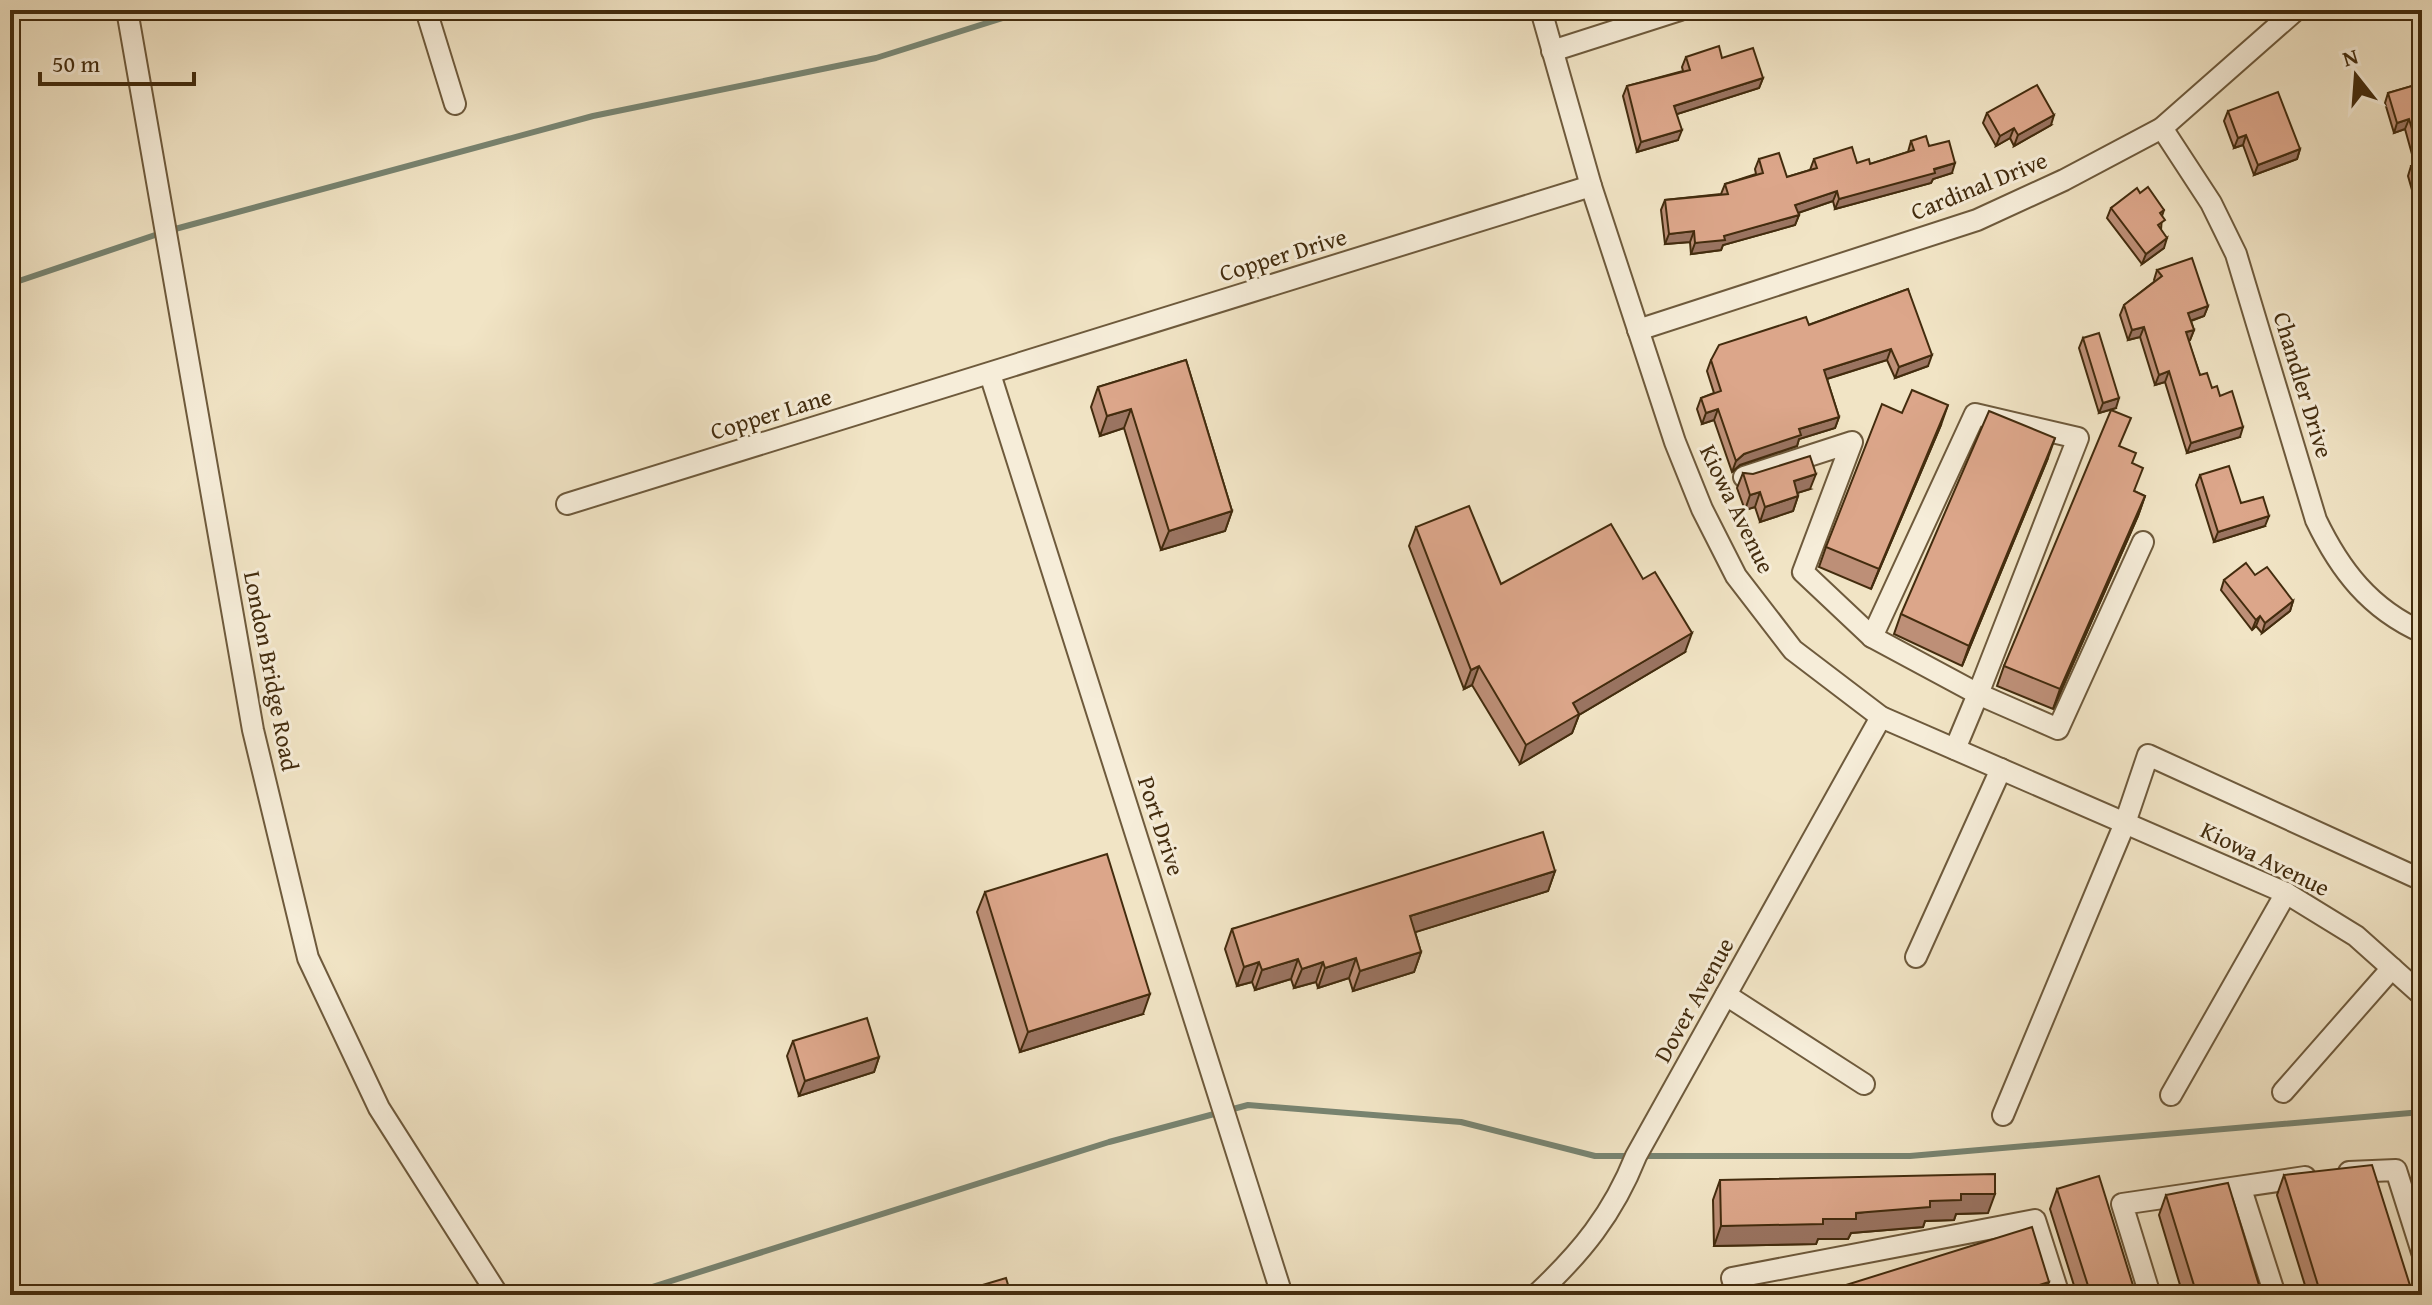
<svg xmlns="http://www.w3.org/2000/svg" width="2432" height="1305" font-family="'Gentium Book Plus',serif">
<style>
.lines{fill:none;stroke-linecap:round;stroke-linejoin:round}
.stream{stroke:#788471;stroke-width:6}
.minor-casing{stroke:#6e5a3c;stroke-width:24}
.minor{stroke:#f6edd9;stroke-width:20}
.wall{fill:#bd8f77;stroke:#432c0e;stroke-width:2}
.shaded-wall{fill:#9a7461;stroke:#432c0e;stroke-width:2}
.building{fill:#dca68a;stroke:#432c0e;stroke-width:2}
.labels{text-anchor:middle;stroke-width:6;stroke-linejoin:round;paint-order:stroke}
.street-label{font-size:24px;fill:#432c0e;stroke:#f6edd9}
</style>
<rect width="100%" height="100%" fill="#f1e4c5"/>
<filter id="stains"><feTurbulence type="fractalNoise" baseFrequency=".0025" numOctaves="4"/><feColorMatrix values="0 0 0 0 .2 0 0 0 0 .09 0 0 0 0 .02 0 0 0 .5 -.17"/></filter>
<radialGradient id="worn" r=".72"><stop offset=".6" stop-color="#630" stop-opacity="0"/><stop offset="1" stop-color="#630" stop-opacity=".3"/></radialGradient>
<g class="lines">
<g class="stream">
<path d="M10 284 164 232 593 116 876 58 1028 10"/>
<path d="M627 1295 1109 1142 1248 1105 1461 1122 1595 1156H1910L2422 1112"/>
</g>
<g class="minor-casing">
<g id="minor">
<path d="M127 10 253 730 308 958 379 1108 498 1295"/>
<path d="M426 10 455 104"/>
<path d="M1541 10 1591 186 1675 442 1702 509 1736 576 1793 650 1881 717 2286 893 2356 936 2422 995"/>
<path d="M1552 51 1680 10"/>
<path d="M2162 128 2211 203 2236 254 2316 520C2340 570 2370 609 2422 632"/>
<path d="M1638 330 1977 220 2064 180 2162 128 2296 10"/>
<path d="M990 374 1282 1295"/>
<path d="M1975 414 2078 438 1978 694 1872 637Z"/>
<path d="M1744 477 1852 442 1803 572 1872 637"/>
<path d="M567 504 1591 186"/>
<path d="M1955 749 1978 694 2058 729 2143 542"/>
<path d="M1916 957 2001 769"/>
<path d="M1726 995 1864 1084"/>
<path d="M2283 1092 2392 968"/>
<path d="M2171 1095 2286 893"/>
<path d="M2003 1115 2125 823 2148 755 2422 880"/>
<path d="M2349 1172 2396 1170 2422 1252"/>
<path d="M2241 1189 2275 1295"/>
<path d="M1536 1295C1581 1253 1613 1214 1636 1156L1881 717"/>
<path d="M1737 1295 1732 1278 2035 1220 2059 1295"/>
<path d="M2150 1295 2122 1204 2305 1177"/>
</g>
</g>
<use href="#minor" class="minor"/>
</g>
<g class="wall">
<path d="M1686 57 1763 78 1759 88 1677 114 1678 140 1637 152 1623 96 1627 86 1683 71 1682 67Z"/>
<path d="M2422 83V225L2408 176 2411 166 2415 165 2405 129 2394 133 2385 103 2388 93Z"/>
<path d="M2228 111 2300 149 2297 159 2254 175 2243 145 2234 148 2224 121Z"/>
<path d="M1987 113 2051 125 2014 146 2010 138 1996 146 1983 123Z"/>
<path d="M1911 141 1929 146 1952 173 1933 179 1931 183 1835 209 1833 201 1798 213 1799 215 1795 225 1723 245 1721 250 1691 254 1690 242 1665 244 1661 210 1665 200 1721 194 1725 184 1756 174 1755 169 1759 159 1787 177 1810 170 1814 159 1870 164 1908 152Z"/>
<path d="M2140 193 2164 210 2162 216 2161 230 2164 248 2142 264 2107 218 2111 208Z"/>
<path d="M2157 270 2208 306 2204 316 2191 321 2194 330 2190 340H2188L2200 375 2220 396 2240 437 2187 453 2165 382 2155 385 2140 337 2128 340 2120 315 2124 305 2155 281 2154 280Z"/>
<path d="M1908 289 1928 366 1895 378 1887 360 1827 379 1839 417 1835 428 1799 439 1797 446 1740 465 1732 472 1714 420 1702 424 1697 409 1701 398 1714 393 1707 371 1711 360Z"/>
<path d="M2083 338 2116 408 2099 413 2079 348Z"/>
<path d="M1186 360 1232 511 1225 531 1161 550 1124 428 1100 436 1091 407 1098 387Z"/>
<path d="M1902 413 1941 425 1871 589 1819 567 1826 547Z"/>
<path d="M2120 447 2132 463 2134 491 2145 496 2138 516 2053 709 1997 686 2004 666Z"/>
<path d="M2048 458 1962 666 1894 634 1901 614Z"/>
<path d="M1743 473 1810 489 1797 493 1798 496 1793 511 1760 522 1755 507 1745 510 1737 488Z"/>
<path d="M2200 475 2241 503 2265 526 2214 542 2196 485Z"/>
<path d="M1416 527 1501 584 1685 652 1579 715 1572 733 1520 764 1472 685 1464 689 1409 546Z"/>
<path d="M2255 575 2293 601 2290 611 2262 633 2256 626 2252 630 2221 590 2224 580Z"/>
<path d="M1555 871 1548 891 1415 932 1421 952 1414 972 1353 991 1349 978 1318 988 1316 982 1294 988 1291 979 1255 990 1252 982 1237 986 1225 949 1232 929Z"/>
<path d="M985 892 1143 1014 1020 1052 977 912Z"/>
<path d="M793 1041 879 1057 874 1072 799 1096 787 1056Z"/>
<path d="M2284 1175 2413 1295H2308L2277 1195Z"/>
<path d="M1720 1180 1988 1213 1956 1214 1954 1220 1925 1221 1923 1227 1851 1233 1848 1239H1818L1816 1244 1714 1246 1713 1200Z"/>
<path d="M2057 1189 2136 1295H2077L2050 1209Z"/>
<path d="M2166 1195 2262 1295H2183L2159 1215Z"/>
</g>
<g class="shaded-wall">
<path d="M1763 78 1759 88 1671 116 1674 106Z"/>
<path d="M2054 115 2051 125 2014 146 2018 135Z"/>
<path d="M2409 119 2405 129 2394 133 2397 123Z"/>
<path d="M2014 128 2010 138 1996 146 2000 136Z"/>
<path d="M1682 130 1678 140 1637 152 1641 142Z"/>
<path d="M2246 135 2243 145 2234 148 2238 138Z"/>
<path d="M2300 149 2297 159 2254 175 2258 165Z"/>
<path d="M1955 163 1952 173 1933 179 1931 183 1835 209 1839 199Z"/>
<path d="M1837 191 1833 201 1792 215 1795 205Z"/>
<path d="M1799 215 1795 225 1723 245 1721 250 1691 254 1695 243Z"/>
<path d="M1694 231 1690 242 1665 244 1669 234Z"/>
<path d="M2167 238 2164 248 2142 264 2146 254Z"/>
<path d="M2208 306 2204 316 2184 323 2188 313Z"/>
<path d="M2144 327 2140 337 2128 340 2132 330Z"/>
<path d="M2194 330 2190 340 2182 342 2186 332Z"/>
<path d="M1891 349 1887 360 1820 381 1824 370Z"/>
<path d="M1932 355 1928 366 1895 378 1899 367Z"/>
<path d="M2169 371 2165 382 2155 385 2159 375Z"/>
<path d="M2119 398 2116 408 2099 413 2103 403Z"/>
<path d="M1948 405 1941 425 1871 589 1879 569Z"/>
<path d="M1131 409 1124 428 1100 436 1107 416Z"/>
<path d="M1718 409 1714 420 1702 424 1706 413Z"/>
<path d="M1839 417 1835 428 1799 439 1797 446 1740 465 1732 472 1736 461 1744 454 1799 429Z"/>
<path d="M2243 427 2240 437 2187 453 2191 443Z"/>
<path d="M2055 438 2048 458 1962 666 1969 646Z"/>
<path d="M1816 474 1810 489 1788 496 1794 481Z"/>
<path d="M1760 492 1755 507 1745 510 1750 495Z"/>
<path d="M1798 496 1793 511 1760 522 1765 507Z"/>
<path d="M2145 496 2138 516 2053 709 2060 689Z"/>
<path d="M1232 511 1225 531 1161 550 1169 531Z"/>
<path d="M2269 516 2265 526 2214 542 2218 532Z"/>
<path d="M2293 601 2290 611 2262 633 2265 623Z"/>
<path d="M2260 616 2256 626 2252 630 2256 620Z"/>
<path d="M1692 633 1685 652 1579 715 1572 733 1520 764 1526 745 1573 703Z"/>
<path d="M1479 666 1472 685 1464 689 1471 670Z"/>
<path d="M1555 871 1548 891 1403 936 1410 916Z"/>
<path d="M1421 952 1414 972 1353 991 1360 971Z"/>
<path d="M1356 958 1349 978 1318 988 1325 968Z"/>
<path d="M1298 959 1291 979 1255 990 1262 970Z"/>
<path d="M1259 962 1252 982 1237 986 1244 967Z"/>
<path d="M1323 962 1316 982 1294 988 1302 969Z"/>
<path d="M1150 994 1143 1014 1020 1052 1028 1032Z"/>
<path d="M879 1057 874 1072 799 1096 805 1081Z"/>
<path d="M1961 1194H1995L1988 1213 1956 1214 1954 1220 1925 1221 1923 1227 1851 1233 1848 1239H1818L1816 1244 1714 1246 1721 1226 1823 1219 1930 1201Z"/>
<path d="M2049 1282 2044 1295H2007Z"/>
</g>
<g class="building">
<path d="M1719 46 1722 58 1753 48 1763 78 1674 106 1682 130 1641 142 1627 86 1690 70 1686 57Z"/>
<path d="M2422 83V203L2411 166 2422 163 2409 119 2397 123 2388 93Z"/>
<path d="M2037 85 2054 115 2018 135 2014 128 2000 136 1987 113Z"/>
<path d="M2278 92 2300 149 2258 165 2246 135 2238 138 2228 111Z"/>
<path d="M1926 136 1929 146 1949 141 1955 163 1934 169 1935 173 1839 199 1837 191 1795 205 1799 215 1724 236 1725 240 1695 243 1694 231 1669 234 1665 200 1728 194 1725 184 1763 173 1759 159 1779 153 1787 177 1817 168 1814 159 1852 147 1857 163 1869 159 1870 164 1914 150 1911 141Z"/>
<path d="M2148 187 2164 210 2160 213 2165 220 2158 225 2167 238 2146 254 2111 208 2137 188 2140 193Z"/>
<path d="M2192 258 2208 306 2188 313 2194 330 2186 332 2200 375 2207 373 2212 388 2217 386 2220 396 2232 391 2243 427 2191 443 2169 371 2159 375 2144 327 2132 330 2124 305 2162 276 2157 270Z"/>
<path d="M1908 289 1932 355 1899 367 1891 349 1824 370 1839 417 1799 429 1801 435 1744 454 1736 461 1718 409 1706 413 1701 398 1721 391 1711 360 1719 345 1806 317 1809 325Z"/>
<path d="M2099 333 2119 398 2103 403 2083 338Z"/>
<path d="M1186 360 1232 511 1169 531 1131 409 1107 416 1098 387Z"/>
<path d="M1912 390 1948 405 1879 569 1826 547 1882 404 1902 413Z"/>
<path d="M2111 410 2131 418 2119 446 2136 453 2132 463 2143 468 2134 491 2145 496 2060 689 2004 666Z"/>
<path d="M1989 411 2055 438 1969 646 1901 614Z"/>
<path d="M1810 456 1816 474 1794 481 1798 496 1765 507 1760 492 1750 495 1743 473 1753 474Z"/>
<path d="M2229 466 2241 503 2263 497 2269 516 2218 532 2200 475Z"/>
<path d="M1469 506 1501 584 1611 524 1643 579 1655 572 1692 633 1573 703 1579 714 1526 745 1479 666 1471 670 1416 527Z"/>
<path d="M2246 563 2255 575 2267 567 2293 601 2265 623 2260 616 2256 620 2224 580Z"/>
<path d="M1543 832 1555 871 1410 916 1421 952 1360 971 1356 958 1325 968 1323 962 1302 969 1298 959 1262 970 1259 962 1244 967 1232 929Z"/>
<path d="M1107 854 1150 994 1028 1032 985 892Z"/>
<path d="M867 1018 879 1057 805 1081 793 1041Z"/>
<path d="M2372 1165 2413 1295H2321L2284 1175Z"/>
<path d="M1995 1174V1194H1961V1200L1930 1201V1207L1856 1213V1219H1823V1224L1721 1226 1720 1180Z"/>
<path d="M2099 1176 2136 1295H2091L2057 1189Z"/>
<path d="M2228 1183 2262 1295H2197L2166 1195Z"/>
<path d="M2032 1227 2049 1282 2007 1295H1814Z"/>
<path d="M1006 1278 1011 1295H949Z"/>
</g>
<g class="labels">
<g class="street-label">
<text transform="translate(1979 186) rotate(-22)" y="8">Cardinal Drive</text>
<text transform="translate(1283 255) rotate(-17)" y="8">Copper Drive</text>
<text transform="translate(2303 385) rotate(73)" y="8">Chandler Drive</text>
<text transform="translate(771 414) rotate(-17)" y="8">Copper Lane</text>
<text transform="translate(1737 509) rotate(64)" y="8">Kiowa Avenue</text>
<text transform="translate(271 671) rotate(79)" y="8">London Bridge Road</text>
<text transform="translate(1161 826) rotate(72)" y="8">Port Drive</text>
<text transform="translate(2265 859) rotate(26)" y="8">Kiowa Avenue</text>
<text transform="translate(1694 1000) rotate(-61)" y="8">Dover Avenue</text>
</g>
</g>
<rect width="2432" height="1305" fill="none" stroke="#f1e4c5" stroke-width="40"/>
<rect x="12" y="12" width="2408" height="1281" fill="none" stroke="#432c0e" stroke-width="4"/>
<rect x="20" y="20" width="2392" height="1265" fill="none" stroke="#432c0e" stroke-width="2"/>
<g transform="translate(2356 76) rotate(343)" stroke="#f6edd9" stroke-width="6" paint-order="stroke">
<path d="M0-6L14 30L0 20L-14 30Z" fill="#432c0e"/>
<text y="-12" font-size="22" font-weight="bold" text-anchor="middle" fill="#432c0e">N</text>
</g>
<path d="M40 72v12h154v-12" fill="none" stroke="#432c0e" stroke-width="4"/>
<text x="52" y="72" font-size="24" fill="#432c0e" stroke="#f6edd9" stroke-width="6" paint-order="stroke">50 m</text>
<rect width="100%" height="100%" filter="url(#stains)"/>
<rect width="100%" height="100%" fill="url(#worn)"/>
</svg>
